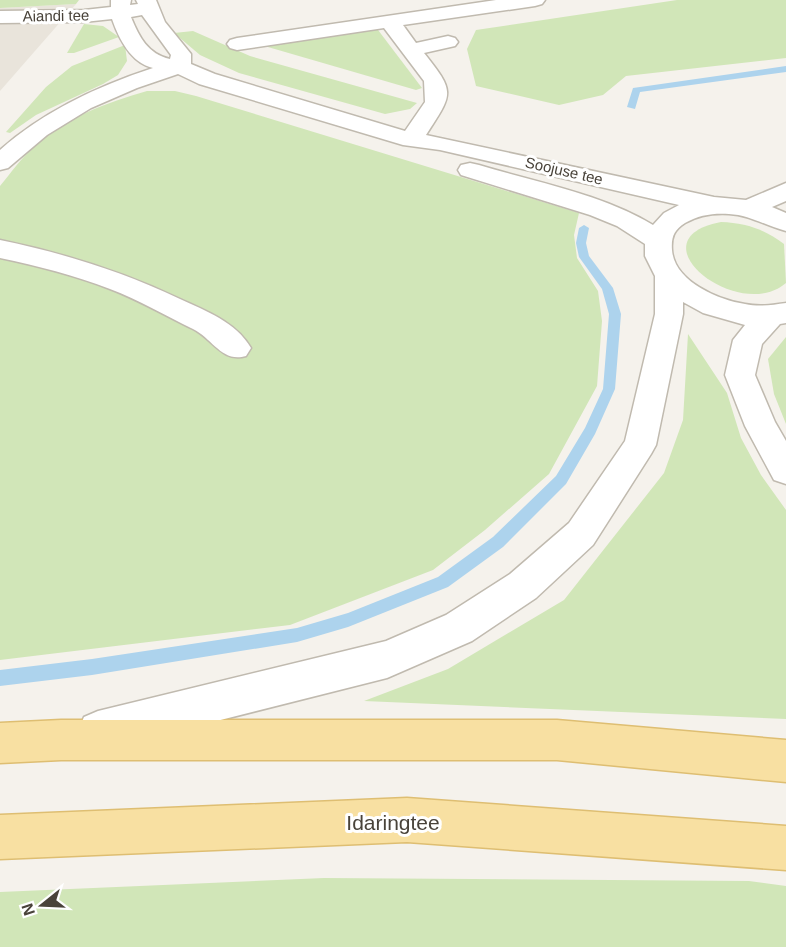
<svg xmlns="http://www.w3.org/2000/svg" width="786" height="947" font-family="Arial,sans-serif">
<style>
.residential{fill:#e9e4db}
.green{fill:#d1e6b8}
.lines{fill:none;stroke-linecap:round;stroke-linejoin:round}
.stream{fill:#add3ed;fill-rule:evenodd}
.minor-casing{stroke:#c0baaf;stroke-width:3}
.major-casing{stroke:#debe72;stroke-width:3}
.minor{fill:#fff;fill-rule:evenodd}
.major{fill:#f8e0a2;fill-rule:evenodd}
.labels{text-anchor:middle;stroke-width:6;stroke-linejoin:round;paint-order:stroke}
.far-street-label{font-size:15px;fill:#49433a;stroke:#fff}
.near-street-label{font-size:21px;fill:#49433a;stroke:#fff}
</style>
<rect width="100%" height="100%" fill="#f5f2ec"/>
<path class="residential" d="M76 4 0 91V8Z"/>
<g class="green">
<path d="M0 0H79L76 4 0 8Z"/>
<path d="M677 0H786V58L626 76 603 95 559 105 476 86 467 49 476 30Z"/>
<path d="M84 24 103 26 119 37 74 53H67Z"/>
<path d="M375 26 422 88 416 90 261 45Z"/>
<path d="M193 31 250 56 417 103 410 109 385 114 239 73 200 55 174 33Z"/>
<path d="M125 45 127 61 118 75 103 84 36 115 10 133 6 132 46 87 72 66Z"/>
<path d="M147 91H175L196 96 579 213 574 235 577 258 598 291 602 321 597 386 549 474 485 530 433 570 290 625 0 660V186C11 173 21 158 34 147 65 117 107 103 147 91Z"/>
<path d="M721 222C746 223 764 229 784 244L786 283C738 324 631 239 721 222Z"/>
<path d="M688 334 727 393 741 438 761 475 786 510V719L364 701 448 669 564 600 664 473 683 420Z"/>
<path d="M786 337V424L774 394 768 359Z"/>
<path d="M324 878 749 881 786 886V947H0V892Z"/>
</g>
<g class="lines">
<g class="stream">
<path d="M786 66V72L640 92 635 109 627 107 633 88Z"/>
<path d="M584 225 589 228 586 243 589 256 613 288 621 314 615 389 595 434 566 484 503 547 448 587 348 627 297 642 92 675 0 686V670L92 659 297 628 348 613 438 577 493 537 556 476 585 428 603 389 609 314 602 289 579 257 576 243 579 228Z"/>
</g>
<g class="minor-casing">
<g id="minor">
<path d="M111 0H131L130 5 138 4 136 0H156L165 22 191 54V64L215 74 405 131 425 102 424 81 384 28 237 50 230 48 227 44 230 40 237 38 496 0H545L542 4 535 6 403 25 416 43 448 36 455 38 458 42 455 46 424 53C456 93 453 93 426 135L714 197 746 200 786 183V201L772 207 786 213V231C766 226 750 215 729 214 713 213 699 215 685 223 674 230 671 237 672 250 674 281 718 300 745 304 759 307 772 305 786 303V323L780 324 762 344 755 375 775 422 786 441V484L774 480 745 426 725 375 733 340 745 325 703 313 683 302V314L656 445 651 454 593 545 536 598 472 641 387 678 98 751 84 745 78 731 84 717 98 711 386 641 446 615 510 574 569 523 625 441 655 314V276L645 256V244L617 226 590 215 461 175 458 170 461 165 470 163 479 165C535 182 602 194 653 225L664 213 679 205 440 150 403 145 199 84 178 74 137 88 91 108 47 135 8 168 0 170V150C44 111 98 86 153 68 131 63 119 39 112 19L84 22 0 23V11L84 10 111 7ZM142 15 171 55 170 59C148 54 139 37 131 17Z"/>
<path d="M0 240C63 253 121 271 180 299 206 311 236 322 251 348L246 356C222 363 213 339 193 329 166 316 139 300 110 289 74 275 38 266 0 258Z"/>
</g>
</g>
<g class="major-casing">
<g id="major">
<path d="M61 720H557L786 740V782L557 760H61L0 763V723Z"/>
<path d="M407 798 786 826V870L407 842 0 859V815Z"/>
</g>
</g>
<use href="#minor" class="minor"/>
<use href="#major" class="major"/>
</g>
<g class="labels">
<g class="far-street-label">
<text transform="translate(56 16) rotate(-1)" y="5">Aiandi tee</text>
<text transform="translate(564 171) rotate(13)" y="5">Soojuse tee</text>
</g>
<g class="near-street-label">
<text x="393" y="830">Idaringtee</text>
</g>
</g>
<g transform="translate(42 905) rotate(252)" stroke="#ffffff" stroke-width="4.5" paint-order="stroke">
<path d="M0-4.5L10 22L0 15L-10 22Z" fill="#49433a"/>
<text y="-9" font-size="16" font-weight="bold" text-anchor="middle" fill="#49433a">N</text>
</g>
</svg>
